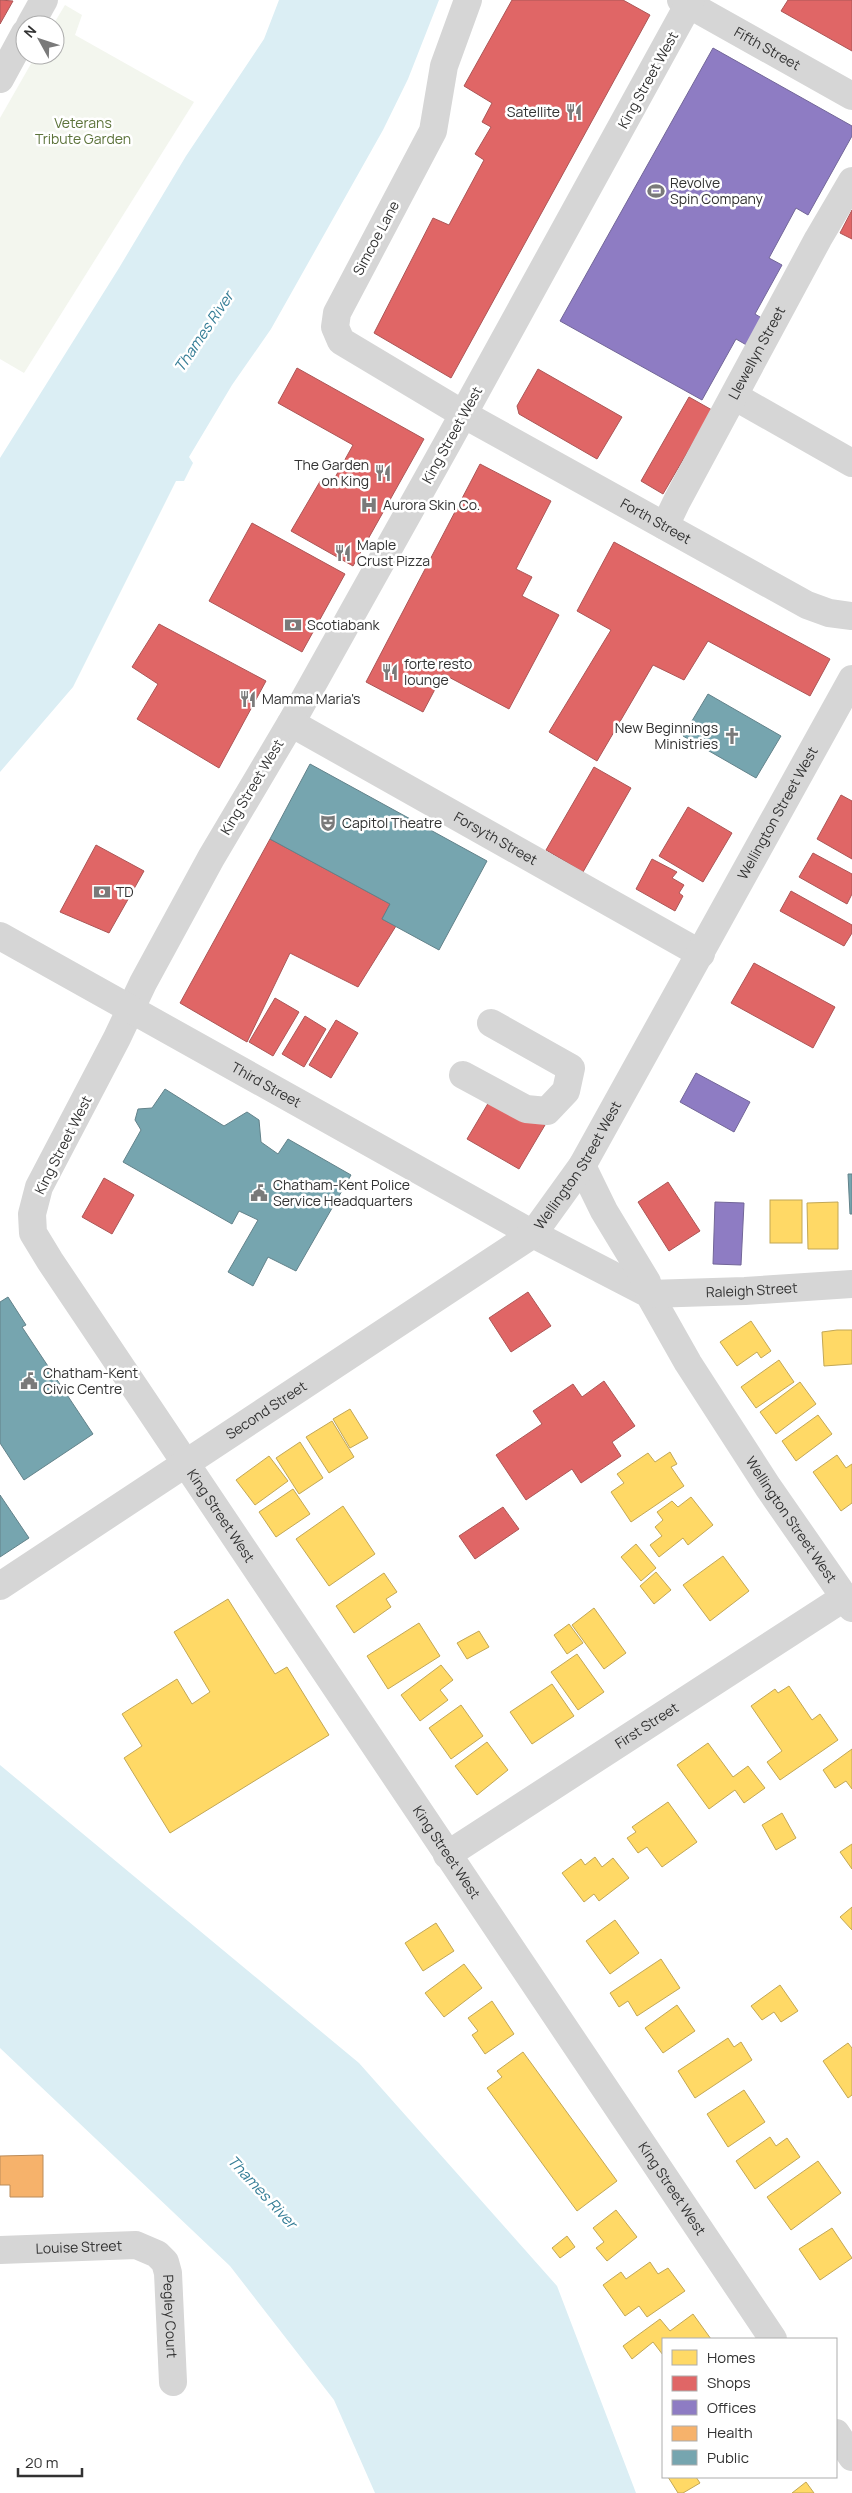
<svg xmlns="http://www.w3.org/2000/svg" width="852" height="2493" font-family="Manrope,sans-serif">
<style>
.green{fill:#f3f6ee}
.water{fill:#dbeef4}
.homes{fill:#ffd966;stroke:#c2a756}
.shops{fill:#e06666;stroke:#ac5656}
.offices{fill:#8e7cc3;stroke:#726698}
.health{fill:#f6b26b;stroke:#bb8c5a}
.public{fill:#76a5af;stroke:#62828a}
.lines{fill:none;stroke-linecap:round;stroke-linejoin:round}
.minor{stroke:#d6d6d6;stroke-width:28}
.labels{text-anchor:middle;stroke-width:5;stroke-linejoin:round;paint-order:stroke}
.street-label{font-size:14px;fill:#323232;stroke:#fff}
.poi-label{font-size:14px;fill:#323232;stroke:#fff;text-anchor:start}
.park-label{font-size:14px;fill:#5c733a;stroke:#fff}
.water-label{font-size:15px;font-style:italic;fill:#357d96;stroke:#fff}
</style>
<rect width="100%" height="100%" fill="#fff"/>
<path class="green" d="M65 5 82 15 75 35 194 102 24 373 0 359V118L36 55H55V25H53Z"/>
<g class="water">
<path d="M279 0H439L408 79 383 130 271 329 232 385 189 457 193 463 184 481H176L73 687 0 772V458L119 268 186 156 264 39Z"/>
<path d="M0 1765 359 2063 557 2286 636 2493H375L334 2400 230 2266 0 2048Z"/>
</g>
<g class="homes">
<rect x="770" y="1200" width="32" height="43"/>
<path d="M838 1202V1249H808L807 1203Z"/>
<path d="M751 1321 771 1351 761 1358 757 1352 737 1366 720 1342Z"/>
<path d="M837 1330H852V1364L824 1366 822 1332Z"/>
<path d="M779 1360 794 1382 756 1408 741 1387Z"/>
<path d="M800 1382 816 1404 776 1434 760 1412Z"/>
<path d="M350 1409 368 1438 350 1448 333 1419Z"/>
<path d="M818 1415 832 1434 796 1461 782 1441Z"/>
<path d="M332 1421 354 1457 329 1473 306 1437Z"/>
<path d="M300 1442 323 1478 299 1494 276 1458Z"/>
<path d="M670 1452 677 1464 671 1467 684 1486 631 1522 611 1492 624 1483 617 1474 648 1453 655 1462Z"/>
<path d="M837 1455 846 1468 852 1464V1503L841 1511 813 1472Z"/>
<path d="M269 1456 288 1481 255 1505 236 1480Z"/>
<path d="M293 1489 310 1514 276 1537 259 1512Z"/>
<path d="M691 1497 713 1525 688 1545 683 1538 659 1557 650 1545 662 1536 655 1527 663 1520 657 1512 672 1501 678 1507Z"/>
<path d="M343 1506 375 1554 329 1586 296 1539Z"/>
<path d="M636 1544 656 1568 641 1581 621 1557Z"/>
<path d="M723 1556 749 1591 710 1621 683 1585Z"/>
<path d="M656 1572 671 1590 654 1604 640 1586Z"/>
<path d="M384 1573 397 1592 386 1599 391 1607 354 1633 336 1606Z"/>
<path d="M228 1599 275 1674 287 1667 329 1735 170 1833 124 1758 142 1746 122 1714 177 1679 192 1704 210 1692 174 1632Z"/>
<path d="M594 1608 626 1653 604 1669 572 1625Z"/>
<path d="M419 1623 440 1656 388 1689 367 1656Z"/>
<path d="M569 1624 583 1643 567 1654 554 1635Z"/>
<path d="M479 1631 489 1647 467 1659 457 1643Z"/>
<path d="M577 1654 604 1692 578 1710 551 1672Z"/>
<path d="M441 1665 453 1680 440 1690 448 1700 420 1721 401 1695Z"/>
<path d="M552 1684 574 1716 532 1744 510 1712Z"/>
<path d="M789 1686 812 1720 820 1714 838 1740 780 1780 767 1762 782 1751 751 1706 775 1689 778 1693Z"/>
<path d="M461 1705 483 1736 451 1759 429 1728Z"/>
<path d="M487 1742 508 1770 477 1795 455 1766Z"/>
<path d="M708 1743 733 1777 748 1766 765 1788 744 1803 735 1790 709 1809 677 1765Z"/>
<path d="M852 1749V1789L846 1781 835 1788 823 1770Z"/>
<path d="M668 1802 697 1842 662 1867 647 1847 638 1853 627 1838 636 1832 632 1827Z"/>
<path d="M782 1813 796 1838 776 1850 762 1825Z"/>
<path d="M852 1844V1869L840 1852Z"/>
<path d="M595 1857 602 1867 613 1858 629 1878 599 1901 594 1894 584 1902 562 1873 581 1859 585 1865Z"/>
<path d="M852 1907V1930L840 1917Z"/>
<path d="M615 1920 639 1953 610 1974 586 1941Z"/>
<path d="M436 1923 454 1951 423 1971 405 1943Z"/>
<path d="M661 1959 680 1988 637 2016 628 2001 619 2007 610 1993Z"/>
<path d="M464 1964 482 1988 444 2017 425 1993Z"/>
<path d="M780 1985 798 2011 781 2022 774 2012 762 2020 751 2006Z"/>
<path d="M492 2001 514 2034 485 2054 472 2035 478 2031 468 2018Z"/>
<path d="M677 2005 695 2031 663 2053 645 2028Z"/>
<path d="M728 2038 734 2047 741 2042 752 2060 695 2098 678 2071Z"/>
<path d="M848 2043 852 2048V2095L848 2098 823 2061Z"/>
<path d="M523 2052 617 2181 577 2211 487 2088 502 2077 497 2071Z"/>
<path d="M744 2090 765 2122 728 2147 707 2114Z"/>
<path d="M770 2137 776 2146 787 2138 800 2157 755 2189 736 2161Z"/>
<path d="M818 2161 841 2193 791 2230 767 2197Z"/>
<path d="M616 2210 637 2237 607 2261 596 2248 604 2242 593 2228Z"/>
<path d="M832 2228 852 2258 820 2280 799 2249Z"/>
<path d="M567 2236 575 2247 560 2258 552 2248Z"/>
<path d="M650 2262 658 2274 668 2268 685 2291 647 2317 639 2306 625 2316 603 2285 621 2272 626 2279Z"/>
<path d="M693 2314 711 2339H663V2355L653 2342 632 2359 623 2346 660 2319 670 2331Z"/>
<path d="M668 2477H696L700 2483 683 2493H678Z"/>
<path d="M806 2482 814 2493H792Z"/>
</g>
<g class="shops">
<path d="M0 0 13 1 0 24Z"/>
<path d="M512 0H623L650 15 451 378 374 333 433 218 449 225 484 160 475 154 491 127 482 122 492 103 464 86Z"/>
<path d="M788 0H852V51L781 11Z"/>
<path d="M852 210V239L840 233Z"/>
<path d="M297 368 424 439 353 566 291 531 322 478 332 483 353 445 278 403Z"/>
<path d="M538 369 622 417 597 459 519 414 517 406Z"/>
<path d="M689 397 712 410 663 494 641 481Z"/>
<path d="M480 464 551 501 516 569 532 577 522 596 559 615 509 709 443 674 423 712 366 682Z"/>
<path d="M252 523 345 574 302 652 209 601Z"/>
<path d="M614 542 830 659 810 696 708 641 684 680 653 665 597 761 549 732 611 630 577 611Z"/>
<path d="M159 624 266 681 219 768 137 719 158 684 132 667Z"/>
<path d="M594 767 631 788 583 872 546 850Z"/>
<path d="M841 795 852 801V859L817 839Z"/>
<path d="M688 807 732 833 703 882 659 856Z"/>
<path d="M270 839 390 904 382 919 396 926 358 987 290 953 247 1042 180 1003Z"/>
<path d="M96 845 144 871 109 933 60 912Z"/>
<path d="M813 853 852 874V894L847 904 799 877Z"/>
<path d="M652 859 677 872 672 878 684 885 679 893 683 896 675 911 636 889Z"/>
<path d="M791 891 852 925V933L844 946 780 911Z"/>
<path d="M754 963 835 1007 813 1048 731 1003Z"/>
<path d="M275 998 299 1012 273 1056 249 1042Z"/>
<path d="M305 1016 326 1029 304 1067 282 1054Z"/>
<path d="M336 1020 358 1033 331 1078 309 1065Z"/>
<path d="M493 1095 545 1125 519 1169 467 1139Z"/>
<path d="M104 1178 134 1195 112 1234 82 1217Z"/>
<path d="M668 1182 700 1231 669 1251 638 1202Z"/>
<path d="M528 1292 551 1326 511 1352 489 1318Z"/>
<path d="M604 1381 635 1426 612 1442 621 1456 581 1483 572 1469 526 1500 496 1455 542 1424 533 1411 573 1384 582 1397Z"/>
<path d="M503 1507 519 1529 475 1559 459 1536Z"/>
</g>
<g class="offices">
<path d="M713 48 852 126V136L808 215 796 208 769 258 782 265 755 314 765 320 750 347 736 339 702 400 560 321Z"/>
<path d="M696 1073 750 1102 734 1132 680 1102Z"/>
<path d="M715 1202 744 1203 741 1265 713 1264Z"/>
</g>
<path class="health" d="M43 2155V2197H10V2185H0V2156Z"/>
<g class="public">
<path d="M708 694 781 736 756 778 683 736Z"/>
<path d="M310 764 487 861 439 950 382 919 390 904 270 839Z"/>
<path d="M165 1089 224 1126 247 1112 259 1120 261 1142 278 1154 288 1139 351 1175 296 1271 268 1257 253 1286 228 1272 258 1220 239 1211 232 1224 123 1162 141 1130 135 1120 138 1109 152 1108Z"/>
<path d="M848 1174H852V1214H850Z"/>
<path d="M8 1297 26 1325 22 1327 93 1434 24 1480 0 1443V1302Z"/>
<path d="M0 1495 29 1538 0 1557Z"/>
</g>
<g class="lines">
<g class="minor">
<path id="s1" d="M468 0 444 66 433 131 337 313 335 327 341 341 463 414 807 605 829 613 852 616"/>
<path id="s2" d="M681 0 852 96"/>
<path id="s3" d="M691 0 448 442 291 723 211 858 143 983 117 1038 39 1187 32 1214 33 1233 50 1261 773 2339"/>
<path d="M30 25 44 0"/>
<path d="M0 79 25 33"/>
<path d="M734 396 852 463"/>
<path id="s4" d="M665 526 677 501 818 239 852 181"/>
<path id="s5" d="M291 723 701 954"/>
<path id="s6" d="M0 936 533 1234 649 1294 688 1363 768 1487 852 1608"/>
<path d="M463 1075 526 1109 547 1111 566 1091 571 1068 491 1023"/>
<path id="s7" d="M582 1166 604 1211 647 1282 649 1294 745 1291 852 1284"/>
<path id="s8" d="M0 1586 533 1234 582 1166 852 679"/>
<path id="s9" d="M447 1855 845 1597"/>
<path id="s10" d="M0 2250 136 2245 157 2254 165 2262 168 2273 173 2382"/>
<path d="M836 2433 852 2457"/>
</g>
</g>
<defs>
<g id="restaurant-bare" transform="scale(1.35)"><path d="M-5-6h1v4h1v-4h1v4h1v-4h1v5L-1.5 .5V6h-2V.5L-5-1ZM5-6V6H3V1.5H1.5Q1.5-4 5-6Z" fill="#7a7a7a" stroke="#fff" stroke-width="2.5" paint-order="stroke"/></g>
<g id="stadium-bare" transform="scale(1.35)"><path d="M0-5a6.5 5 0 1 0 0 10a6.5 5 0 1 0 0-10ZM-3.5-1.8h7v3.6h-7Z" fill="#7a7a7a" stroke="#fff" stroke-width="2.5" paint-order="stroke"/></g>
<g id="hospital-bare" transform="scale(1.35)"><path d="M-5-5h3v3.5h4V-5h3V5h-3V1.5h-4V5h-3Z" fill="#7a7a7a" stroke="#fff" stroke-width="2.5" paint-order="stroke"/></g>
<g id="bank-bare" transform="scale(1.35)"><path d="M-6-4H6V4H-6ZM0-2.3a2.3 2.3 0 1 0 0 4.6a2.3 2.3 0 1 0 0-4.6Z" fill="#7a7a7a" stroke="#fff" stroke-width="2.5" paint-order="stroke"/></g>
<g id="church-bare" transform="scale(1.35)"><path d="M-1.2-6h2.4v3.5h3.3v2.4h-3.3V6h-2.4V-.1h-3.3v-2.4h3.3Z" fill="#7a7a7a" stroke="#fff" stroke-width="2.5" paint-order="stroke"/></g>
<g id="theatre-bare" transform="scale(1.35)"><path d="M-5-5.5Q0-4 5-5.5V0Q5 5 0 6Q-5 5-5 0ZM-3.3-2.5H-1v1.5H-3.3ZM1-2.5H3.3v1.5H1ZM-2.8 1Q0 5.5 2.8 1Z" fill="#7a7a7a" stroke="#fff" stroke-width="2.5" paint-order="stroke"/></g>
<g id="civic-bare" transform="scale(1.35)"><path d="M-.6-6.5H3V-4.5H.6V-3L4-1V1h2V6H-6V1h2V-1L-.6-3ZM-1.2 2.5V6h2.4V2.5Z" fill="#7a7a7a" stroke="#fff" stroke-width="2.5" paint-order="stroke"/></g>
</defs>
<g fill-rule="evenodd">
<use href="#restaurant-bare" x="574" y="112"/>
<use href="#stadium-bare" x="656" y="191"/>
<use href="#restaurant-bare" x="383" y="473"/>
<use href="#hospital-bare" x="369" y="505"/>
<use href="#restaurant-bare" x="343" y="553"/>
<use href="#bank-bare" x="293" y="625"/>
<use href="#restaurant-bare" x="390" y="672"/>
<use href="#restaurant-bare" x="248" y="699"/>
<use href="#church-bare" x="732" y="736"/>
<use href="#theatre-bare" x="328" y="823"/>
<use href="#bank-bare" x="102" y="892"/>
<use href="#civic-bare" x="259" y="1193"/>
<use href="#civic-bare" x="29" y="1381"/>
</g>
<g class="labels">
<g class="street-label">
<text dy="5" stroke="none"><textPath href="#s2" startOffset="99">Fifth Street</textPath></text>
<text transform="translate(648 80) rotate(-61)" y="5">King Street West</text>
<text transform="translate(376 238) rotate(-62)" y="5">Simcoe Lane</text>
<text dy="5" stroke="none"><textPath href="#s4" startOffset="196">Llewellyn Street</textPath></text>
<text transform="translate(452 435) rotate(-61)" y="5">King Street West</text>
<text dy="5" stroke="none"><textPath href="#s1" startOffset="734">Forth Street</textPath></text>
<text transform="translate(252 787) rotate(-59)" y="5">King Street West</text>
<text dy="5" stroke="none"><textPath href="#s8" startOffset="1126">Wellington Street West</textPath></text>
<text dy="5" stroke="none"><textPath href="#s5" startOffset="235">Forsyth Street</textPath></text>
<text dy="5" stroke="none"><textPath href="#s6" startOffset="305">Third Street</textPath></text>
<text transform="translate(63 1145) rotate(-63)" y="5">King Street West</text>
<text dy="5" stroke="none"><textPath href="#s8" startOffset="721">Wellington Street West</textPath></text>
<text dy="5" stroke="none"><textPath href="#s7" startOffset="248">Raleigh Street</textPath></text>
<text dy="5" stroke="none"><textPath href="#s8" startOffset="319">Second Street</textPath></text>
<text dy="5" stroke="none"><textPath href="#s3" startOffset="1741">King Street West</textPath></text>
<text dy="5" stroke="none"><textPath href="#s6" startOffset="1008">Wellington Street West</textPath></text>
<text dy="5" stroke="none"><textPath href="#s9" startOffset="238">First Street</textPath></text>
<text dy="5" stroke="none"><textPath href="#s3" startOffset="2146">King Street West</textPath></text>
<text dy="5" stroke="none"><textPath href="#s3" startOffset="2551">King Street West</textPath></text>
<text dy="5" stroke="none"><textPath href="#s10" startOffset="79">Louise Street</textPath></text>
<text dy="5" stroke="none"><textPath href="#s10" startOffset="225">Pegley Court</textPath></text>
</g>
<g class="poi-label">
<text x="560" y="117" text-anchor="end">Satellite</text>
<text x="670" y="188">Revolve<tspan x="670" dy="16">Spin Company</tspan></text>
<text x="369" y="470" text-anchor="end">The Garden<tspan x="369" dy="16">on King</tspan></text>
<text x="383" y="510">Aurora Skin Co.</text>
<text x="357" y="550">Maple<tspan x="357" dy="16">Crust Pizza</tspan></text>
<text x="307" y="630">Scotiabank</text>
<text x="404" y="669">forte resto<tspan x="404" dy="16">lounge</tspan></text>
<text x="262" y="704">Mamma Maria's</text>
<text x="718" y="733" text-anchor="end">New Beginnings<tspan x="718" dy="16">Ministries</tspan></text>
<text x="342" y="828">Capitol Theatre</text>
<text x="116" y="897">TD</text>
<text x="273" y="1190">Chatham-Kent Police<tspan x="273" dy="16">Service Headquarters</tspan></text>
<text x="43" y="1378">Chatham-Kent<tspan x="43" dy="16">Civic Centre</tspan></text>
</g>
<g class="park-label">
<text x="83" y="128">Veterans<tspan x="83" dy="16">Tribute Garden</tspan></text>
</g>
<g class="water-label">
<text transform="translate(204 332) rotate(-56)" y="5">Thames River</text>
<text transform="translate(262 2192) rotate(47)" y="5">Thames River</text>
</g>
</g>
<rect x="662" y="2338" width="175" height="140" fill="#ffffff" stroke="#adadad"/>
<rect x="672" y="2350" width="25" height="15" fill="#ffd966" stroke="#adadad"/>
<text x="707" y="2363" font-size="15" fill="#323232">Homes</text>
<rect x="672" y="2376" width="25" height="15" fill="#e06666" stroke="#adadad"/>
<text x="707" y="2388" font-size="15" fill="#323232">Shops</text>
<rect x="672" y="2400" width="25" height="15" fill="#8e7cc3" stroke="#adadad"/>
<text x="707" y="2413" font-size="15" fill="#323232">Offices</text>
<rect x="672" y="2426" width="25" height="15" fill="#f6b26b" stroke="#adadad"/>
<text x="707" y="2438" font-size="15" fill="#323232">Health</text>
<rect x="672" y="2450" width="25" height="15" fill="#76a5af" stroke="#adadad"/>
<text x="707" y="2463" font-size="15" fill="#323232">Public</text>
<g transform="translate(40 40) rotate(310)"><circle r="24" fill="#ffffff" stroke="#adadad"/>
<path d="M0-4L9 19L0 12L-9 19Z" fill="#7a7a7a"/>
<text y="-8" font-size="14" font-weight="bold" text-anchor="middle" fill="#323232">N</text>
</g>
<path d="M18 2468v8h64v-8" fill="none" stroke="#323232" stroke-width="2.5"/>
<text x="25" y="2468" font-size="15" fill="#323232" stroke="#ffffff" stroke-width="4" paint-order="stroke">20 m</text>
</svg>
